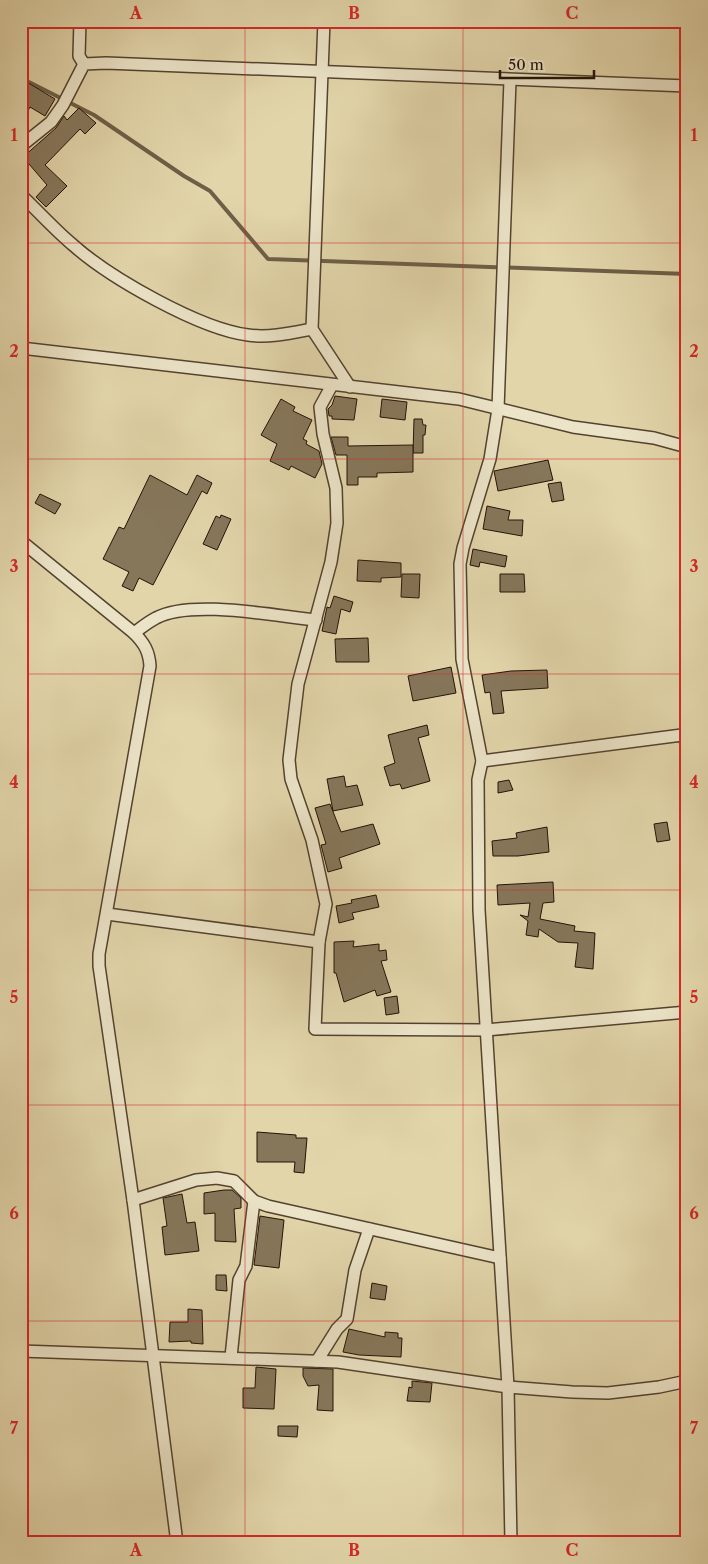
<svg xmlns="http://www.w3.org/2000/svg" width="708" height="1564" font-family="'Libre Caslon Text',serif">
<style>
.lines{fill:none;stroke-linecap:round;stroke-linejoin:round}
.stream{stroke:#6e5f47;stroke-width:4}
.building{fill:#86775b;stroke:#221206}
.minor-casing{stroke:#52432f;stroke-width:14}
.minor{stroke:#ece4c8;stroke-width:11}
.grid{fill:none;stroke:#d62828;stroke-width:1;stroke-opacity:0.55}
.neatline{fill:none;stroke:#d62828;stroke-width:2}
.grid-label{font-size:16px;text-anchor:middle;font-weight:bold;fill:#d62828}
</style>
<rect width="100%" height="100%" fill="#e2d5aa"/>
<filter id="stains"><feTurbulence type="fractalNoise" baseFrequency=".004" numOctaves="4"/><feColorMatrix values="0 0 0 0 .2 0 0 0 0 .09 0 0 0 0 .02 0 0 0 .5 -.17"/></filter>
<radialGradient id="worn" r=".72"><stop offset=".6" stop-color="#630" stop-opacity="0"/><stop offset="1" stop-color="#630" stop-opacity=".3"/></radialGradient>
<g class="lines">
<path class="stream" d="M21 78 94 115 184 176 210 191 268 259 687 274"/>
</g>
<g class="building">
<path d="M25 81 55 99 45 116 30 107 21 124V88Z"/>
<path d="M79 108 96 123 85 134 80 129 45 165 67 186 46 207 36 197 47 185 23 157 56 128 64 116 67 120Z"/>
<path d="M335 396 357 399 354 420 332 419V416H329L328 409 332 405Z"/>
<path d="M281 399 295 407 293 411 312 420 303 439 307 441 306 444 319 451 322 464 315 478 291 466 289 470 270 461 277 444 261 435Z"/>
<path d="M382 399 407 402 405 420 380 417Z"/>
<path d="M414 419H422L423 425H426L425 435H423V453H413Z"/>
<path d="M331 437H348V446L413 445V472L377 473V477H358V485H347V455H336Z"/>
<path d="M548 460 553 480 498 491 494 471Z"/>
<path d="M150 475 187 495 197 475 212 483 207 494 202 491 153 585 139 578 133 591 122 586 129 572 103 559 119 527 124 529Z"/>
<path d="M561 482 564 500 552 502 548 484Z"/>
<path d="M40 494 61 504 55 514 35 503Z"/>
<path d="M487 506 510 511 508 520H523L522 536 483 529Z"/>
<path d="M221 515 231 519 217 550 203 544 216 516 220 518Z"/>
<path d="M473 549 507 556 505 567 480 562 479 567 470 565Z"/>
<path d="M358 560 401 563V577L381 578V582L357 581Z"/>
<path d="M402 574H420L419 598 401 597Z"/>
<path d="M500 574H524L525 592H500Z"/>
<path d="M334 596 353 602 350 612 341 609 336 634 322 631 327 607 330 608Z"/>
<path d="M368 638 369 662H336L335 639Z"/>
<path d="M451 667 456 693 413 701 408 676Z"/>
<path d="M547 670 548 688 501 691 504 713 493 714 490 692 485 693 482 675 511 671Z"/>
<path d="M427 725 429 735 418 738 430 781 402 789 400 784 390 786 384 767 395 763 388 735Z"/>
<path d="M344 776 346 787 357 785 363 805 333 811 327 779Z"/>
<path d="M509 780 513 790 498 793V782Z"/>
<path d="M330 804 341 832 373 824 380 844 339 858 342 868 328 872 321 845 326 844 315 808Z"/>
<path d="M667 822 670 840 657 842 654 824Z"/>
<path d="M547 827 549 852 518 856H493L492 841 517 838 516 833Z"/>
<path d="M553 882 554 902 543 903 540 919 575 926 574 931 595 933 593 969 575 967 578 943 558 942 539 929 538 937 526 935 528 921 520 915 528 917 530 903 498 905 497 885Z"/>
<path d="M376 895 379 907 352 913 354 919 339 923 336 906 352 903 351 900Z"/>
<path d="M354 941 353 947 379 944V951L386 950 387 960 381 961 391 992 377 996 375 990 344 1002 336 973H334V942Z"/>
<path d="M397 996 399 1013 386 1015 384 998Z"/>
<path d="M257 1132 296 1135V1138H307L304 1173 294 1172 295 1162H257Z"/>
<path d="M224 1190H232L241 1198V1208L234 1209 236 1242 215 1241V1213L204 1214V1193Z"/>
<path d="M182 1194 187 1223 195 1222 199 1251 165 1255 162 1227 167 1226 163 1198Z"/>
<path d="M260 1216 284 1220 279 1268 254 1265Z"/>
<path d="M216 1275H226L227 1291 216 1290Z"/>
<path d="M372 1283 387 1286 385 1300 370 1298Z"/>
<path d="M188 1309 202 1310 203 1344 191 1343V1341L169 1342 170 1322H188Z"/>
<path d="M349 1329 385 1337V1332L398 1333V1338H402L401 1357 359 1355 343 1352Z"/>
<path d="M256 1367 276 1369 274 1409 243 1408V1388H255Z"/>
<path d="M303 1368 333 1369V1411L317 1410 319 1385 308 1386 303 1376Z"/>
<path d="M412 1381 432 1383 430 1402 407 1401 409 1387 412 1388Z"/>
<path d="M278 1426H298L297 1437 278 1436Z"/>
</g>
<g class="lines">
<g class="minor-casing">
<g id="minor">
<path d="M80 21 79 56 84 64"/>
<path d="M324 21 312 329 350 387"/>
<path d="M510 80 498 409 490 459 463 548 460 564 462 659 482 761 478 780 479 910 508 1387 511 1543"/>
<path d="M21 146 51 122 63 105 84 64 106 63 687 86"/>
<path d="M21 195C39 212 55 230 73 245 110 278 200 329 248 335 269 338 291 333 312 329"/>
<path d="M21 348 459 399 573 427 654 438 687 447"/>
<path d="M332 385 320 407 323 434 336 488 337 523 331 562 298 684 289 760 291 779 312 840 326 904 319 942 315 1029 486 1030 687 1012"/>
<path d="M21 541 134 633C144 643 149 651 150 666L99 954V966L133 1200 177 1543"/>
<path d="M134 633C141 628 148 622 156 618 191 599 275 616 316 620"/>
<path d="M482 761 682 735 687 743"/>
<path d="M107 914 319 942"/>
<path d="M133 1200 196 1180 217 1178 234 1181 254 1201 268 1206 500 1258"/>
<path d="M21 1351 338 1362 508 1387 572 1392 608 1393 659 1387 687 1381"/>
<path d="M231 1357 239 1280 246 1266 254 1201"/>
<path d="M317 1361 337 1329 347 1319 355 1270 369 1229"/>
</g>
</g>
<use href="#minor" class="minor"/>
</g>
<path class="grid" d="M245 21V1543M463 21V1543M21 243H687M21 459H687M21 674H687M21 890H687M21 1105H687M21 1321H687"/>
<rect width="708" height="1564" fill="none" stroke="#e2d5aa" stroke-width="55"/>
<path d="M500 70v8h94v-8" fill="none" stroke="#221206" stroke-width="2.5"/>
<text x="508" y="70" font-size="15" fill="#221206" stroke="#ece4c8" stroke-width="4" paint-order="stroke">50 m</text>
<rect x="28" y="28" width="652" height="1508" class="neatline"/>
<g class="grid-label">
<text x="136" y="19">A</text>
<text x="354" y="19">B</text>
<text x="572" y="19">C</text>
<text x="14" y="141">1</text>
<text x="694" y="141">1</text>
<text x="14" y="357">2</text>
<text x="694" y="357">2</text>
<text x="14" y="572">3</text>
<text x="694" y="572">3</text>
<text x="14" y="788">4</text>
<text x="694" y="788">4</text>
<text x="14" y="1003">5</text>
<text x="694" y="1003">5</text>
<text x="14" y="1219">6</text>
<text x="694" y="1219">6</text>
<text x="14" y="1434">7</text>
<text x="694" y="1434">7</text>
<text x="136" y="1556">A</text>
<text x="354" y="1556">B</text>
<text x="572" y="1556">C</text>
</g>
<rect width="100%" height="100%" filter="url(#stains)"/>
<rect width="100%" height="100%" fill="url(#worn)"/>
</svg>
